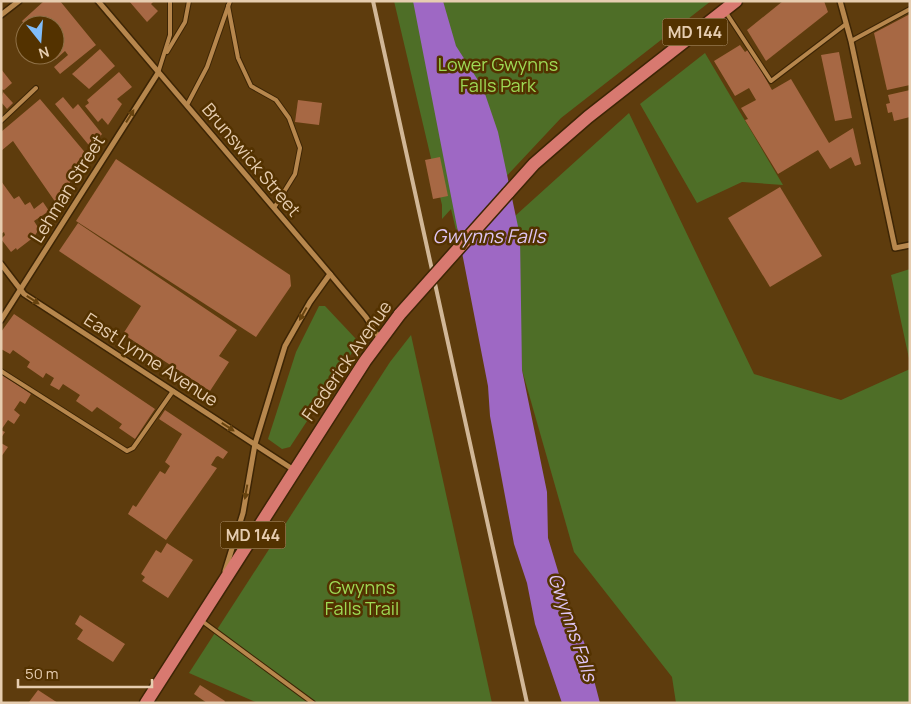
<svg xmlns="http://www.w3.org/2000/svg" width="911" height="704" font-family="Manrope,sans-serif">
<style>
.green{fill:#4e6e27}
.water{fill:#9e68c4}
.building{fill:#a76844}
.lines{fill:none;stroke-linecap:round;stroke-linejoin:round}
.lane-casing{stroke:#3d2505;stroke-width:6}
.street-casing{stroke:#3d2505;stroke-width:8}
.primary-casing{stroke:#3d2505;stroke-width:15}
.lane{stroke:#b7874d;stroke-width:4}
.street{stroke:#b7874d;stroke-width:5}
.primary{stroke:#d87970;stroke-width:12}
.rail{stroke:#d1b797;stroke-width:4}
.primary-bridge-casing{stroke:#3d2505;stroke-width:15;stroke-linecap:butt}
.primary-bridge{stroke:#d87970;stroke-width:12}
.oneway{fill:#67430f}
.labels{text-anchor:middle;stroke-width:5;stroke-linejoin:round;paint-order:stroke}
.shield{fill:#533200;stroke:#ba9e7b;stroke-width:1}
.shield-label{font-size:16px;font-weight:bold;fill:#e6cdb0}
.park-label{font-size:18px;fill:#9eda54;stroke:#533200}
.street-label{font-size:18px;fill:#e6cdb0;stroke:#533200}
.water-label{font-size:19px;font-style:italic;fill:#dfc5f4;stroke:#533200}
</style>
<rect width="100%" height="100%" fill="#5e3c0d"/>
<g class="green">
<path d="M394 1H711L561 118 456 230 451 209 442 219V205Z"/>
<path d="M705 53 783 185 742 182 697 203 640 104Z"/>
<path d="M629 113 754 374 841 400 910 369V703H676L672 677 574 552 522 370 515 216Z"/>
<path d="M910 269V363L891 275Z"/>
<path d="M319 306H325L356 339 357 345 290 447 282 449 268 439 296 352Z"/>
<path d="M411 335 492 703H258L189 673 390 362Z"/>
</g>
<path class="water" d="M413 1H443L456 46 483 88 498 132 520 236 522 370 547 492 548 538 571 614 584 642 600 703H562L535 624 527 583 514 544 490 416 488 386Z"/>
<g class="building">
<path d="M44 1H60L96 45 60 74 54 67 68 55 65 51 56 59 54 56 46 62 42 57 45 55H55V25H25L22 21Z"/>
<path d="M129 1H154L151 4 158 11 147 22Z"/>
<path d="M783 1H824L828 12 766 61 747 30Z"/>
<path d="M910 14V85L887 90 874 33Z"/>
<path d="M740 45 745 52 749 49 772 90 791 79 829 143 853 128 861 164 855 166 851 157 830 169 818 150 778 174 745 120 748 119 741 108 756 100 749 88 735 96 714 61Z"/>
<path d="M100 49 115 66 89 89 72 74Z"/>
<path d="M839 52 852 118 835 121 821 55Z"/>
<path d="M1 69 12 83 4 90 1 89Z"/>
<path d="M119 72 132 87 117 99 122 104 108 125 102 118 98 122 85 106 89 103 87 100Z"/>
<path d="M910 90V117L894 121 892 112 888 113 886 104 890 103 888 95Z"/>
<path d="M3 92 13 103 7 109 1 102Z"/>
<path d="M63 97 73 109 78 104 102 134 92 149 55 104Z"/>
<path d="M40 99 88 156 56 203 13 141 1 151V132Z"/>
<path d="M298 100 322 103 319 125 295 122Z"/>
<path d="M440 157 448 196 433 199 425 160Z"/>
<path d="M116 159 290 275 291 286 256 337 76 221Z"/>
<path d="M1 181 14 199 19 196 25 205 30 202 34 209 43 202 49 211 34 221 39 229 34 237 17 250 16 248 11 252 1 239 5 235 4 232 1 234Z"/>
<path d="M780 187 822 256 770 287 728 218Z"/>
<path d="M78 223 237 330 219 356 229 362 210 391 123 334 141 306 59 251Z"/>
<path d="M14 314 155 409 135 439 119 428 122 424 97 407 92 412 76 401 80 395 63 384 59 390 50 385 54 378 46 373 43 378 27 367 30 362 13 350 10 354 1 349V332Z"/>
<path d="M1 374 31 394 25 404 20 401 14 410 20 415 14 424 8 420 1 430 5 432 1 438Z"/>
<path d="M165 410 228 452 223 459 218 456 216 457 211 465 217 468 166 540 128 514 133 505 136 507 160 471 165 474 170 466 165 462 182 434 159 419Z"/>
<path d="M1 443 8 447 1 457Z"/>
<path d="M167 543 193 560 168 598 142 581 145 577 141 574 156 550 161 553Z"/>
<path d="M80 615 125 644 113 662 77 639 83 630 75 624Z"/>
<path d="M200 685 225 701 224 703H207L194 694Z"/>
<path d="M38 690 58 703 29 702Z"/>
</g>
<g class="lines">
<g class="lane-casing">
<g id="lane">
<path d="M228 6 238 58 251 86 276 100 289 118 300 148 295 174 274 208"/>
<path d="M725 11 771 81 846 24"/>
<path d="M851 41 910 9"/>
<path d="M167 52 185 22 189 1"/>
<path d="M158 73 170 35V1"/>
<path d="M187 105 207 67 230 1"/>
<path d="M1 121 36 88"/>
<path d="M1 371 127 451 133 448 173 391"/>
<path d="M202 621 313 703"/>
</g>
</g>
<g class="street-casing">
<g id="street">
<path d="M98 1 330 274 366 317 380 339"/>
<path d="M840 1 851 41 895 248 910 245"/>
<path d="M1 15 19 1"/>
<path d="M1 264 24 294 294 470"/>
<path d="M1 320 158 73"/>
<path d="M225 571 243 513 255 444 285 346 310 302 330 274"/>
</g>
</g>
<g class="primary-casing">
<g id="primary">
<path d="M508 193 534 164 588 117 736 1"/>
<path d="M146 703 365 361 400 314"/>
</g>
</g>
<use href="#lane" class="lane"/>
<use href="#street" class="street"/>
<use href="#primary" class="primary"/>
<path class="rail" d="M373 1 527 703"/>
<g class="primary-bridge-casing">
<path id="primary-bridge" d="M400 314 508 193"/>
</g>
<use href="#primary-bridge" class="primary-bridge"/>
</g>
<defs><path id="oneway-solid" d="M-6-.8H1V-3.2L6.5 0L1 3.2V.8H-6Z" transform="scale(1.25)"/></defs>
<g class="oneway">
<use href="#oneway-solid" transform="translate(130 116) rotate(-58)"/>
<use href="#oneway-solid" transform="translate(33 300) rotate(33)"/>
<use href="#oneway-solid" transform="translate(303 314) rotate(119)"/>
<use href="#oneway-solid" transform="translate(228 427) rotate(33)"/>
<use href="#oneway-solid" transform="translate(246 492) rotate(100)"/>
</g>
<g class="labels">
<g class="shield">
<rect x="662.5" y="18.5" width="65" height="27" rx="4"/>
<rect x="220.5" y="521.5" width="65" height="27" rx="4"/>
</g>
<g class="shield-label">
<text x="695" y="38">MD 144</text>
<text x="253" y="541">MD 144</text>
</g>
<g class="park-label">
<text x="498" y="71">Lower Gwynns<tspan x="498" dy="21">Falls Park</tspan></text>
<text x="362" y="594">Gwynns<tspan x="362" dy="21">Falls Trail</tspan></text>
</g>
<g class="street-label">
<text transform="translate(251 160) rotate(50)" y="6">Brunswick Street</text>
<text transform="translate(68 189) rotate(-58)" y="6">Lehman Street</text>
<text transform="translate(151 360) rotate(33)" y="6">East Lynne Avenue</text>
<text transform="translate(347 361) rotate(-55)" y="6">Frederick Avenue</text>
</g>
<g class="water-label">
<text x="489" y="243">Gwynns Falls</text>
<text transform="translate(573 627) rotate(71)" y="7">Gwynns Falls</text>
</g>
</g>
<rect width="911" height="704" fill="none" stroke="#e6cdb0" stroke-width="5"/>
<g transform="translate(40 40) rotate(163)"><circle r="24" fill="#533200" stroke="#8e7046"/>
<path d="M0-4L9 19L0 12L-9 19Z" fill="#80bdfa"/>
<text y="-8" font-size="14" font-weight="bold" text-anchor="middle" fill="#e6cdb0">N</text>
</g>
<path d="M18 679v8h134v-8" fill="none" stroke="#e6cdb0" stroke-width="2.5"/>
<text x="25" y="679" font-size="15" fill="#e6cdb0" stroke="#533200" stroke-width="4" paint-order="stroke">50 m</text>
</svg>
